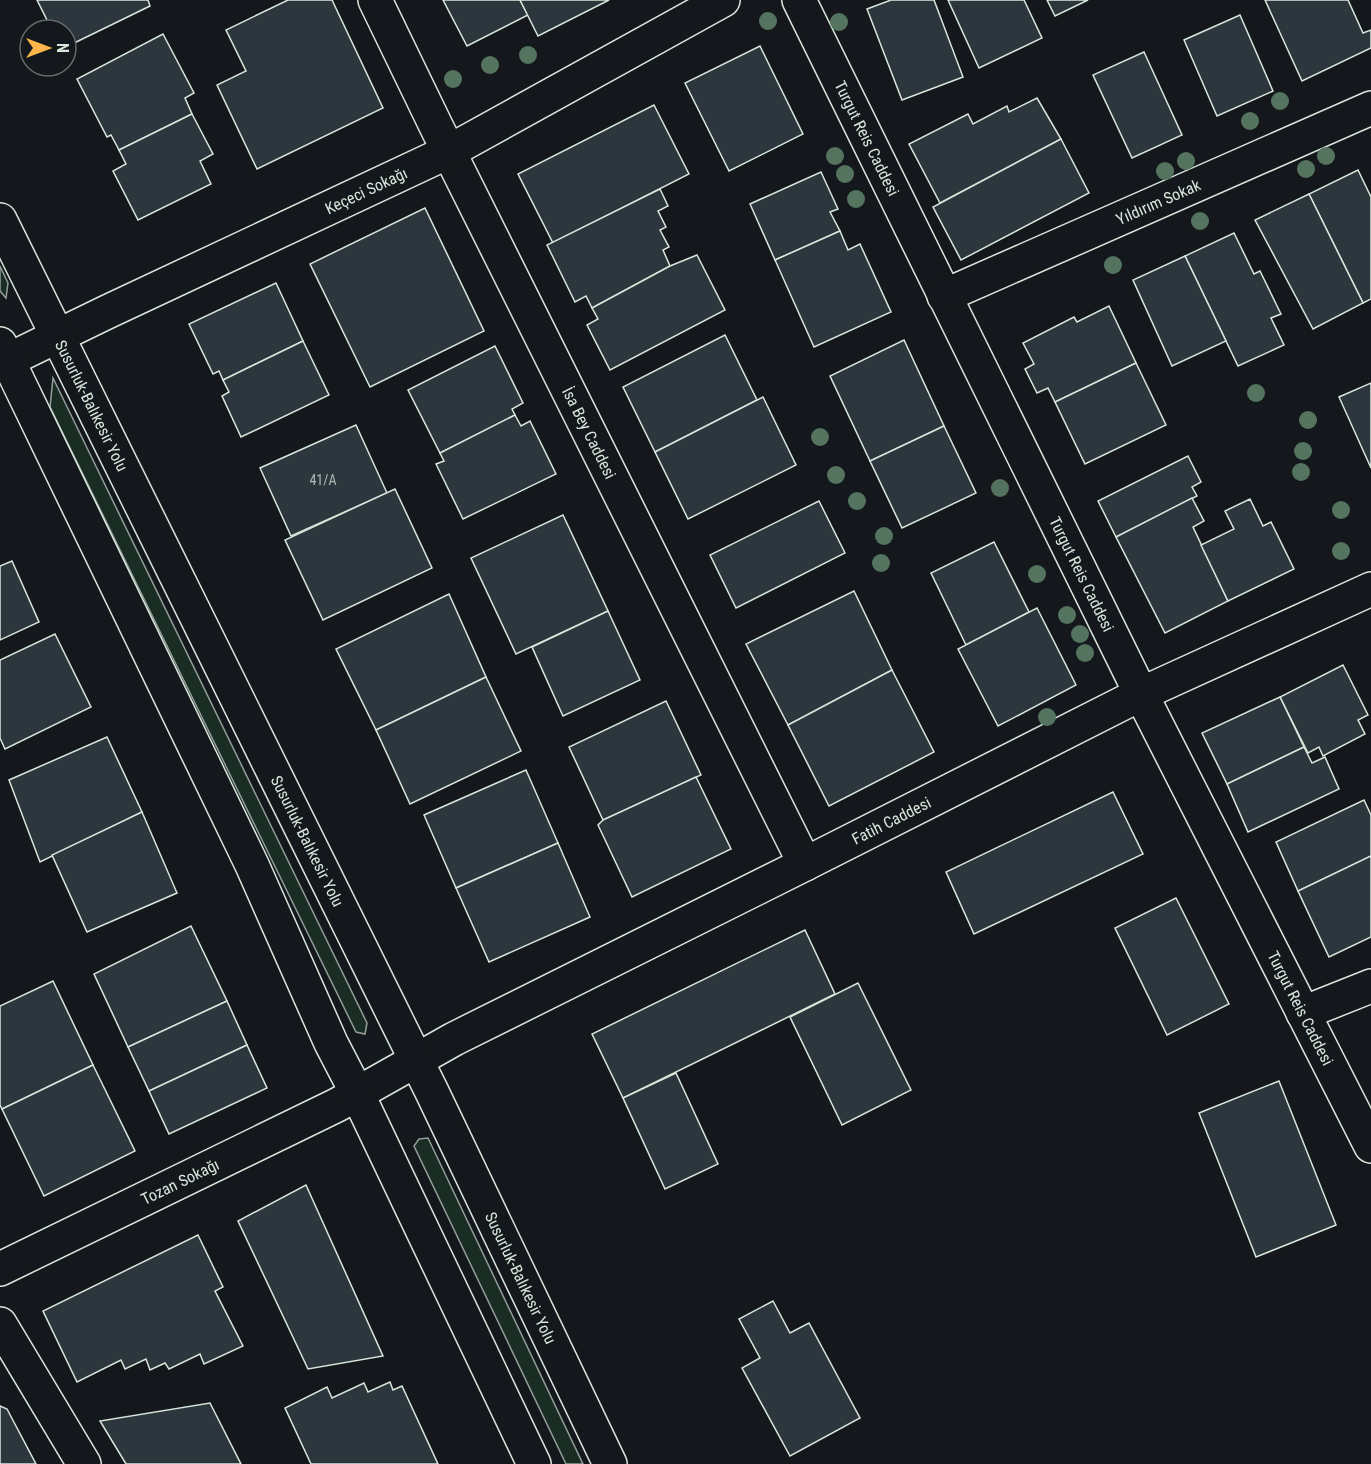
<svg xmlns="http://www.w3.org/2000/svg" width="1371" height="1464" font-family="'Roboto Condensed',sans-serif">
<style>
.green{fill:#1a2d24;stroke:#939e99;stroke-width:1.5}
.building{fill:#2c363c;stroke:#d8e6dc;stroke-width:1.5}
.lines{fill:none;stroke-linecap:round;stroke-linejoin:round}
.minor-casing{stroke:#d8e6dc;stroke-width:36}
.highway-casing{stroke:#d8e6dc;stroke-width:36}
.minor{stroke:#14181c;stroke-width:33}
.highway{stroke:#14181c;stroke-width:33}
.tree{fill:#55745f}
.labels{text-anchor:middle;stroke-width:4.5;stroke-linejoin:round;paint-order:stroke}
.number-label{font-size:14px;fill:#adbab4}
.street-label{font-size:16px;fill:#d8e6dc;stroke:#14181c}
</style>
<rect width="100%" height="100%" fill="#14181c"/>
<g class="green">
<path d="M0 266 8 283 6 298 0 291Z"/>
<path d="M53 378 367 1023 365 1034 356 1032 50 407Z"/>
<path d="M428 1138 583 1464H566L414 1146 419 1139Z"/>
</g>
<g class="building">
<path d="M37 0H148L150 6 66 47V30H52Z"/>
<path d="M288 0H332L383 108 257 169 217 85 246 71 226 30Z"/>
<path d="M443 0H520L528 15 467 46Z"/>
<path d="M520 0H609L538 36Z"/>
<path d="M891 0H934L963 77 902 100 867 9Z"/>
<path d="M948 0H1024L1042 38 979 68Z"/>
<path d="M1047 0H1088L1055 16Z"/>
<path d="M1265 0H1348L1363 33 1371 30V48L1302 81Z"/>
<path d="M1240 15 1273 91 1217 116 1184 40Z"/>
<path d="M163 34 194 93 185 98 192 114 119 150 111 135 107 137 77 79Z"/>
<path d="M760 46 803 134 729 171 685 83Z"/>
<path d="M1144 52 1182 135 1132 158 1093 75Z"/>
<path d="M1037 98 1061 139 940 203 909 144 968 114 973 124 1007 106 1009 112Z"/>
<path d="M654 105 689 174 553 243 518 174Z"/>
<path d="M192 114 213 154 200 161 211 184 138 220 113 171 126 164 119 150Z"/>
<path d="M1061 139 1089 193 961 260 933 207Z"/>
<path d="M1358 170 1371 197V299L1363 303 1309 194Z"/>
<path d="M821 172 838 209 830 212 840 231 775 260 750 204Z"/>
<path d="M660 189 668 206 658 211 666 227 660 230 669 247 663 250 670 266 592 308 586 296 575 302 547 245Z"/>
<path d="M1309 194 1363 303 1313 329 1255 220Z"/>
<path d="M425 208 484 331 370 387 310 264Z"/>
<path d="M840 231 848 250 860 244 891 312 814 347 775 260Z"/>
<path d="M1234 233 1254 274 1260 271 1281 314 1271 318 1284 345 1238 366 1185 256Z"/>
<path d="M697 255 725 310 610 370 587 325 598 319 592 308 670 266Z"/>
<path d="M1185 256 1226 341 1172 366 1133 280Z"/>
<path d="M276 283 303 341 223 380 219 371 213 374 189 324Z"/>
<path d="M1109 306 1136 363 1055 402 1048 388 1037 393 1025 369 1034 364 1023 343 1074 317 1077 322Z"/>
<path d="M725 335 757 400 655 452 623 387Z"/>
<path d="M904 340 944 426 870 461 830 376Z"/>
<path d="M303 341 329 395 241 437 222 396 229 392 223 380Z"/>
<path d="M495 346 523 403 512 409 515 415 440 453 408 390Z"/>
<path d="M1136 363 1166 425 1085 464 1055 402Z"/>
<path d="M1371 383V468L1339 397Z"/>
<path d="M763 397 796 465 688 519 655 452Z"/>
<path d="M515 415 521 426 530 421 556 474 463 519 436 464 444 461 440 453Z"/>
<path d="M356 425 387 493 291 536 260 468Z"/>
<path d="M944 426 976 493 902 528 870 461Z"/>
<path d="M1188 456 1201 482 1192 487 1197 496 1116 537 1098 501Z"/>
<path d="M395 489 432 568 323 620 285 540Z"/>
<path d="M1192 498 1204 521 1193 527 1228 601 1165 633 1116 537Z"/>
<path d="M1250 499 1263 526 1271 522 1294 569 1228 601 1201 545 1234 529 1225 511Z"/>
<path d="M819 501 845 553 736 608 710 555Z"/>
<path d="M563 515 608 611 516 654 471 558Z"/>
<path d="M994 542 1029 612 966 645 931 573Z"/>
<path d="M12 561 39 622 0 640V566Z"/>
<path d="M854 591 892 670 788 725 746 644Z"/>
<path d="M449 594 486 677 376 730 336 649Z"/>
<path d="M1037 608 1076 685 998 726 958 649Z"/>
<path d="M608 611 640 680 563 716 532 647Z"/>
<path d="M55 634 91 707 5 749 0 738V660Z"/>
<path d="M1343 665 1368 715 1358 720 1365 734 1323 756 1319 747 1308 753 1280 697Z"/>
<path d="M892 670 934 752 829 806 788 725Z"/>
<path d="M486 677 521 751 410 804 376 730Z"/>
<path d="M1280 697 1304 747 1227 784 1202 733Z"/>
<path d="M666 701 701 775 603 820 569 747Z"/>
<path d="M107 737 142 812 40 862 9 780Z"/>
<path d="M1304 747 1312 763 1325 757 1339 789 1248 832 1227 784Z"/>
<path d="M526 770 558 843 456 888 424 815Z"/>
<path d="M696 777 731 849 632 897 598 825 603 820Z"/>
<path d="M1113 792 1143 854 974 934 946 872Z"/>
<path d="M1364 800 1371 815V856L1298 891 1276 842Z"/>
<path d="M142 812 177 893 87 932 52 855Z"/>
<path d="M558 843 590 917 489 962 456 888Z"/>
<path d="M1371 856V937L1329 957 1298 891Z"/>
<path d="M1176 898 1229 1004 1167 1035 1115 928Z"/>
<path d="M191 926 227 1001 128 1047 94 974Z"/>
<path d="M805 930 835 994 623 1098 592 1034Z"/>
<path d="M53 981 93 1065 2 1109 0 1105V1006Z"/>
<path d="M858 983 911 1090 842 1125 790 1017Z"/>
<path d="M227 1001 247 1045 149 1091 128 1047Z"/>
<path d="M247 1045 267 1088 169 1134 149 1091Z"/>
<path d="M93 1065 135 1151 44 1196 2 1109Z"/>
<path d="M676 1073 718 1164 665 1189 623 1098Z"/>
<path d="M1279 1081 1336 1225 1256 1257 1199 1113Z"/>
<path d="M306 1185 383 1356 308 1369 238 1221Z"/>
<path d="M198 1235 223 1287 215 1291 243 1346 204 1364 200 1354 169 1369 165 1363 150 1370 146 1359 125 1369 121 1360 77 1382 43 1311Z"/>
<path d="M773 1301 790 1333 809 1323 860 1418 790 1456 742 1368 760 1358 739 1319Z"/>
<path d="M390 1382 393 1390 402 1386 438 1464H311L285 1408 327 1387 332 1398 364 1383 368 1392Z"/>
<path d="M210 1403 241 1464H126L100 1421Z"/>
<path d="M0 1406 7 1409 36 1464H0Z"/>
</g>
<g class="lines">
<g class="minor-casing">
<g id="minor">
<path id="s1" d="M375 0 437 128 805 864"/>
<path id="s2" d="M799 0 1141 694 1371 1146"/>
<path id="s3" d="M944 296 1371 108"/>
<path id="s4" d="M0 364 107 312 450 151 723 0"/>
<path d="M1303 1013 1371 986"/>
<path id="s5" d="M0 1269 337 1105 454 1039 805 864 1141 694 1371 589"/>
<path d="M0 1324 84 1464"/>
</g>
</g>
<g class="highway-casing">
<g id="highway">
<path id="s6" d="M0 220 432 1092 610 1464"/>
<path d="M0 344 252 865 331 1043 358 1095 534 1464"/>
</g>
</g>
<use href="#minor" class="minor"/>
<use href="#highway" class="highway"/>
</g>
<g class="tree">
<circle cx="768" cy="21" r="9"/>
<circle cx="839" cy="22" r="9"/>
<circle cx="528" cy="55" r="9"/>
<circle cx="490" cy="65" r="9"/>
<circle cx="453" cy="79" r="9"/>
<circle cx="1280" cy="101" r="9"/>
<circle cx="1250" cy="121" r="9"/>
<circle cx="835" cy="156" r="9"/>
<circle cx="1326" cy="156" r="9"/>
<circle cx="1186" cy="161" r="9"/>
<circle cx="1306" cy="169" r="9"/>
<circle cx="1165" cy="171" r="9"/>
<circle cx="845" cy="174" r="9"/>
<circle cx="856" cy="199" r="9"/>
<circle cx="1200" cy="221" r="9"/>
<circle cx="1113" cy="265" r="9"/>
<circle cx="1256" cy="393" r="9"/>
<circle cx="1308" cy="420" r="9"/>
<circle cx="820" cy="437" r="9"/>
<circle cx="1303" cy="451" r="9"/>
<circle cx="1301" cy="472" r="9"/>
<circle cx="836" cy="475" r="9"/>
<circle cx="1000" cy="488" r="9"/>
<circle cx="857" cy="501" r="9"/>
<circle cx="1341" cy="510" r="9"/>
<circle cx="884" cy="536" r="9"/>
<circle cx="1341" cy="551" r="9"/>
<circle cx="881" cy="563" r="9"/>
<circle cx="1037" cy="574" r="9"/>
<circle cx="1067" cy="615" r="9"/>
<circle cx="1080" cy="634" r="9"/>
<circle cx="1085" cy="653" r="9"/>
<circle cx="1047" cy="717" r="9"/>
</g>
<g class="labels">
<g class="number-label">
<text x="323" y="485">41/A</text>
</g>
<g class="street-label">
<text dy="6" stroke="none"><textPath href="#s2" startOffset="154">Turgut Reis Caddesi</textPath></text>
<text dy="6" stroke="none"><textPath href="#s4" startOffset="405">Keçeci Sokağı</textPath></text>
<text dy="6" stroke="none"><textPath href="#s3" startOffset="234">Yıldırım Sokak</textPath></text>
<text dy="6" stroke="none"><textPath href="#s6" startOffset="207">Susurluk-Balıkesir Yolu</textPath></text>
<text dy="6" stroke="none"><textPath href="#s1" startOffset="483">İsa Bey Caddesi</textPath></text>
<text dy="6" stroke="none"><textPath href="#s2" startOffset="640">Turgut Reis Caddesi</textPath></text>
<text dy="6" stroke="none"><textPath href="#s5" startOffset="998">Fatih Caddesi</textPath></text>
<text dy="6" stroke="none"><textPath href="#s6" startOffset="693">Susurluk-Balıkesir Yolu</textPath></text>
<text dy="6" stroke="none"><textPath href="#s2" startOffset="1126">Turgut Reis Caddesi</textPath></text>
<text dy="6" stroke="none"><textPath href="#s5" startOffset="200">Tozan Sokağı</textPath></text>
<text dy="6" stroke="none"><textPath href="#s6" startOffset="1179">Susurluk-Balıkesir Yolu</textPath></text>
</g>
</g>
<g transform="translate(48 48) rotate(90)"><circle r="28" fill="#14181c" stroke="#626a69" stroke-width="1.5"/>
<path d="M0-4.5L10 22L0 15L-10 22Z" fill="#ffb74d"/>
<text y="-9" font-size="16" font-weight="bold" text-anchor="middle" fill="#d8e6dc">N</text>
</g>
</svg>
